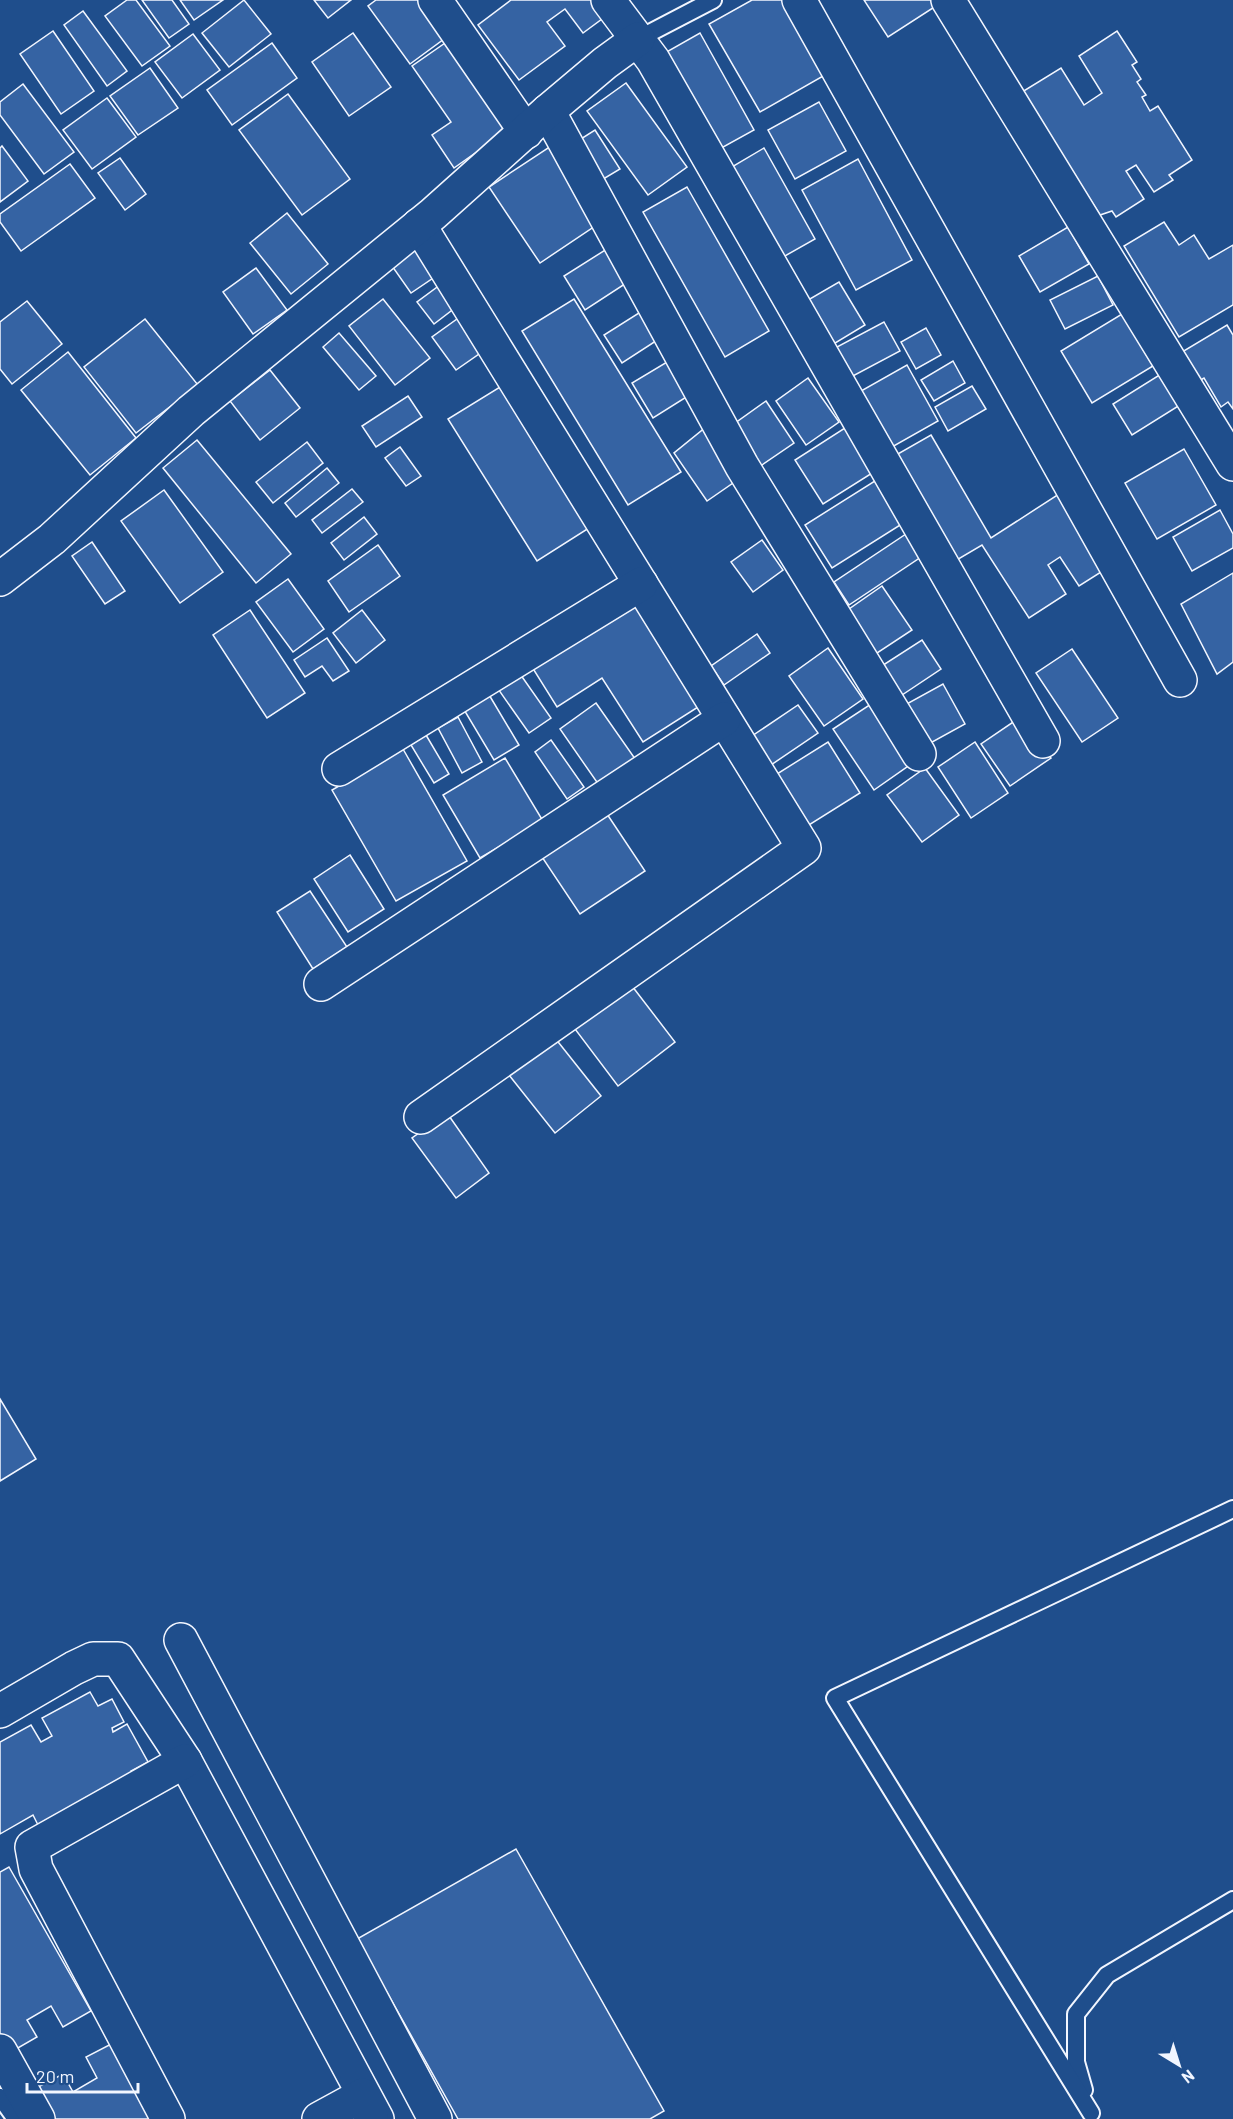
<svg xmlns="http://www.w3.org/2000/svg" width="1233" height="2119" font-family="Barlow,sans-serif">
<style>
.building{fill:#3563a3;stroke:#f2f6ff;stroke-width:1.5}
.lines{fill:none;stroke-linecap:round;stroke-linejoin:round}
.lane-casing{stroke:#f2f6ff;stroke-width:20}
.street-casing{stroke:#f2f6ff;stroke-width:36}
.lane{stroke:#1f4e8c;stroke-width:16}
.street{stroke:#1f4e8c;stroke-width:33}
</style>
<rect width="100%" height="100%" fill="#1f4e8c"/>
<g class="building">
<path d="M127 0H136L170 46 142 66 105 16Z"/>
<path d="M142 0H172L189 24 169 38Z"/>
<path d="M180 0H223L194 20Z"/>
<path d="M244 0 271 34 229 67 202 33Z"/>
<path d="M314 0H351L328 18Z"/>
<path d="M376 0H422L448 36 410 64 368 6Z"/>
<path d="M511 0H600L610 13 583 33 565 9 547 22 565 46 519 80 478 25Z"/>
<path d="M752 0H782L825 75 760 112 709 24Z"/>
<path d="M864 0H932L936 6 888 37Z"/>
<path d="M83 11 127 71 107 86 64 25Z"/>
<path d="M53 31 94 91 61 114 20 54Z"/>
<path d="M1117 31 1137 62 1132 65 1141 79 1137 82 1146 95 1142 97 1150 111 1158 106 1192 160 1169 175 1173 180 1154 192 1136 165 1126 171 1144 199 1116 217 1112 211 1100 215 1022 92 1061 68 1084 105 1102 93 1079 56Z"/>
<path d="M353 33 391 87 349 116 312 62Z"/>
<path d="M700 33 754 130 716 151 663 54Z"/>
<path d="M193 34 220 70 182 98 155 62Z"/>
<path d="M448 41 509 129 454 168 432 135 451 122 412 66Z"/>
<path d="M272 43 297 78 232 125 207 90Z"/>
<path d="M150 68 178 108 138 135 110 96Z"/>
<path d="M626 83 687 167 648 195 587 111Z"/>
<path d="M23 84 74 152 44 174 0 115V102Z"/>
<path d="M288 94 350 179 302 215 239 130Z"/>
<path d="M107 98 136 137 92 169 63 130Z"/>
<path d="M819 102 846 151 795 179 768 130Z"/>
<path d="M595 130 620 169 600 181 576 142Z"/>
<path d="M554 144 604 220 540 263 489 187Z"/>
<path d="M2 146 28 181 0 202V148Z"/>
<path d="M764 148 815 239 776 261 725 171Z"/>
<path d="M120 158 146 194 125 210 98 173Z"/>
<path d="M858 159 912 260 856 290 802 190Z"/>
<path d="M70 164 95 198 21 251 0 222V214Z"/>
<path d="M687 187 769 331 725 357 643 212Z"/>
<path d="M287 213 328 264 291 294 250 243Z"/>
<path d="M1164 222 1179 245 1194 235 1209 259 1233 245V305L1179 337 1124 246Z"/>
<path d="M1068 227 1089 264 1040 292 1019 256Z"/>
<path d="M419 246 439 274 411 293 392 266Z"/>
<path d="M610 247 631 280 585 310 564 276Z"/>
<path d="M256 268 287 310 253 334 223 292Z"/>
<path d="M1098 276 1113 305 1065 329 1050 300Z"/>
<path d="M444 282 460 304 434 324 417 302Z"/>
<path d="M839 282 865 325 822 351 796 307Z"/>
<path d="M383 299 430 358 395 385 349 326Z"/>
<path d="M574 299 681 472 628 505 522 331Z"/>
<path d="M27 301 62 344 12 384 0 369V322Z"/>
<path d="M642 311 659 339 622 363 604 335Z"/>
<path d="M464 314 489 347 456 370 432 337Z"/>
<path d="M1122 314 1153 366 1092 403 1061 351Z"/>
<path d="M145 319 198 385 136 433 84 367Z"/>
<path d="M884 322 900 351 851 377 835 348Z"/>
<path d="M1227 325 1233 335V409L1228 402 1221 407 1204 378 1199 381 1182 352Z"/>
<path d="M926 328 941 355 916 369 901 342Z"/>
<path d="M339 333 376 376 359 390 323 347Z"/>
<path d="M68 352 136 438 90 475 21 390Z"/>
<path d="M953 361 965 383 934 401 921 380Z"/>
<path d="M667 362 688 396 653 418 632 383Z"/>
<path d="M907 365 938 421 892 447 861 391Z"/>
<path d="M270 370 300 408 260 440 230 401Z"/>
<path d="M1161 374 1180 405 1132 435 1113 404Z"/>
<path d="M808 378 839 422 806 445 776 401Z"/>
<path d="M972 386 986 409 948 431 935 407Z"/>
<path d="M500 387 589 528 537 561 448 419Z"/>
<path d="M408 396 422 417 376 447 362 426Z"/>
<path d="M766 401 794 443 759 467 731 426Z"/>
<path d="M848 426 877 470 823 504 795 460Z"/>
<path d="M706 427 733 483 707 501 674 453Z"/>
<path d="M931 435 991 538 1062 492 1109 567 1079 586 1060 557 1048 565 1066 594 1029 618 982 545 950 564 889 459Z"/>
<path d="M197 440 291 554 256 583 163 468Z"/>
<path d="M307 442 323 463 273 503 256 482Z"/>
<path d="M400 447 421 476 406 486 385 458Z"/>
<path d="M1184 449 1216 505 1157 539 1125 483Z"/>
<path d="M327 468 339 483 296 517 285 503Z"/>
<path d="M878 479 905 522 832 568 805 525Z"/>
<path d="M352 489 363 502 322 533 312 520Z"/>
<path d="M164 490 223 572 180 603 121 521Z"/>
<path d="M1220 510 1233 534V548L1192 571 1173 537Z"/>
<path d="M364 517 377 534 344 560 331 543Z"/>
<path d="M912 530 927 553 849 605 834 582Z"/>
<path d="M762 540 783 570 753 592 731 562Z"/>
<path d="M92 542 125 591 105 604 72 556Z"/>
<path d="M378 545 400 576 349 612 328 581Z"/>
<path d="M1233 573V662L1217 674 1181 604Z"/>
<path d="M288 579 324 629 293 652 256 602Z"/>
<path d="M882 586 912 630 868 659 839 616Z"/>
<path d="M639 598 706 702 643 742 602 678 557 707 532 667Z"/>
<path d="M250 610 305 693 267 718 213 635Z"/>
<path d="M362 610 385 640 356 663 333 633Z"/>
<path d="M757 634 770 653 724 685 711 666Z"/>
<path d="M327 638 349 671 333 681 322 666 305 677 294 660Z"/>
<path d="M922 640 941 669 896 699 877 669Z"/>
<path d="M828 648 863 699 824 726 789 676Z"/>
<path d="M1072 649 1118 718 1082 742 1036 673Z"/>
<path d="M518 671 551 718 529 733 496 686Z"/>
<path d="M943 684 965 724 925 746 903 706Z"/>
<path d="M485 688 519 745 494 760 460 703Z"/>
<path d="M874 702 914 762 874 790 833 729Z"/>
<path d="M596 703 638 763 601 788 560 729Z"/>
<path d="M798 705 818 733 768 767 749 738Z"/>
<path d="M1022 716 1051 758 1010 786 981 744Z"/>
<path d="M458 717 482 762 462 773 438 728Z"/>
<path d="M426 735 449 774 434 783 411 745Z"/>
<path d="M551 740 584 787 567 799 535 752Z"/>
<path d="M828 742 860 793 801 830 769 779Z"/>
<path d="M975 742 1008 793 971 818 938 767Z"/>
<path d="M403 749 467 861 396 901 332 790Z"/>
<path d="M505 758 543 821 480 858 443 795Z"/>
<path d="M925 768 959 815 922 842 887 795Z"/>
<path d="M607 814 645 871 580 914 542 857Z"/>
<path d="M350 855 384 909 348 932 314 879Z"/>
<path d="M310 891 347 947 313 969 277 912Z"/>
<path d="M632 986 675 1042 618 1086 575 1029Z"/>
<path d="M555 1038 601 1096 555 1133 509 1075Z"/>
<path d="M447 1113 489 1173 456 1198 412 1138Z"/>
<path d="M0 1399 36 1459 0 1481Z"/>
<path d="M90 1692 98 1706 112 1699 124 1722 112 1728 113 1732 127 1724 148 1762 131 1771 135 1779 57 1823 53 1816 38 1825 33 1815 0 1834V1742L31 1725 41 1742 52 1736 42 1718Z"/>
<path d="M516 1849 664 2111 650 2119H458L357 1939Z"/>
<path d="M9 1867 91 2011 63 2027 51 2006 27 2020 37 2037 11 2052 0 2033V1872Z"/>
<path d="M115 2042 155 2119H54L38 2087 63 2074 73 2092 97 2078 86 2057Z"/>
</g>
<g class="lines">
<g class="lane-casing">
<g id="lane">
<path d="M638 39 713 0"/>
<path d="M1084 2090 1076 2062V2014L1107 1975 1233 1900"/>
<path d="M0 2097 16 2119"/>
<path d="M1091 2113 835 1698 1233 1509"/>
</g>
</g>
<g class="street-casing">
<g id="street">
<path d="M435 0 526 132"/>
<path d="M608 0 653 60 1043 741"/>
<path d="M799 0 1180 680"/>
<path d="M948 0 1233 464"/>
<path d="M548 111 742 466 919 754"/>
<path d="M419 225 804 848 421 1117"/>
<path d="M0 579 52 539 191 411 433 214 548 111 605 63 638 39"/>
<path d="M339 769 641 584"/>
<path d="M321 984 724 719"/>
<path d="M181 1640 435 2119"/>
<path d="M0 1711 74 1668 93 1659H118L185 1761 377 2119"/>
<path d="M0 2051 38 2119"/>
<path d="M168 2119 36 1869 32 1847 185 1761"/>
<path d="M319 2119 363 2095 371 2117"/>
</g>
</g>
<use href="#lane" class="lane"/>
<use href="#street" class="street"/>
</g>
<g transform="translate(1179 2065) rotate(142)" stroke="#1f4e8c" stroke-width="4.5" paint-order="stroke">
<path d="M0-4.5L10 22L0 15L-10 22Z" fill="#f2f6ff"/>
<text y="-9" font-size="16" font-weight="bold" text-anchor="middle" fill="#f2f6ff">N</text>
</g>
<path d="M27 2083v9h111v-9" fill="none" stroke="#f2f6ff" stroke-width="3"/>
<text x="36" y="2083" font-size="18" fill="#f2f6ff" stroke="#1f4e8c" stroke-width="4.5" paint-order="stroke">20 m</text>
</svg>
